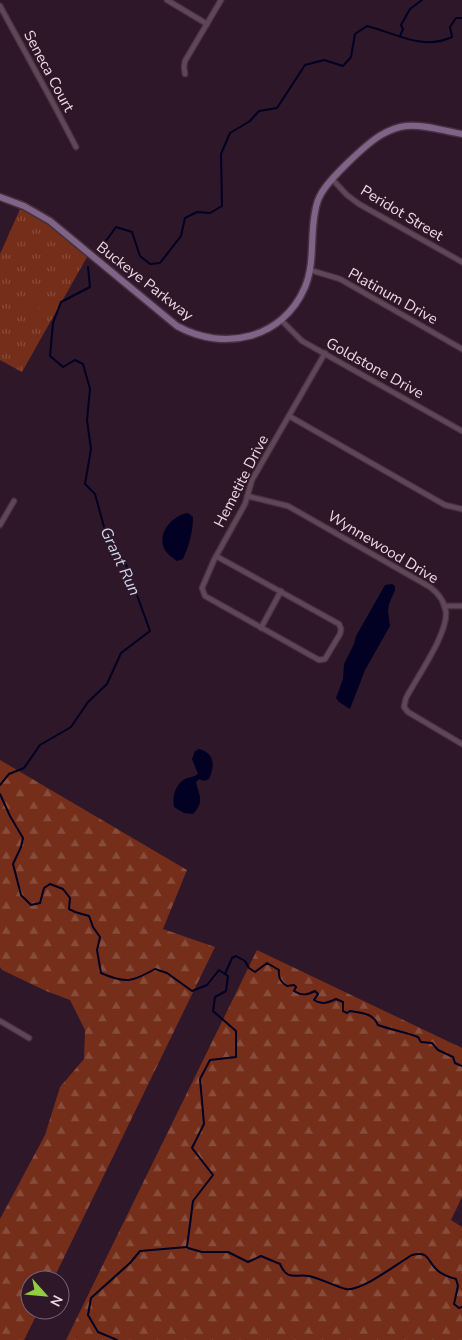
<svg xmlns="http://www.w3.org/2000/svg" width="462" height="1340" font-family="'Nunito Sans',sans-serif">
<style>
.forest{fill:url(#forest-firs)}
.park{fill:url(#park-tufts)}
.pitch{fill:#742e1a}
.water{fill:#030123}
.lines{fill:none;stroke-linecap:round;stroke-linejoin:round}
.stream{stroke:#030123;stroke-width:2}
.street-casing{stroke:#443240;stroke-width:7}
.secondary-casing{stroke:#443240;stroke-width:9}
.street{stroke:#61465b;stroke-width:4.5}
.secondary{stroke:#806488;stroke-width:6}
.labels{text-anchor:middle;stroke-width:4;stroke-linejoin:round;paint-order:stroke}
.street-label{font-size:15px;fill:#e9d8e5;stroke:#2e1729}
.water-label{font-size:16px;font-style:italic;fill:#d0d6ec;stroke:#2e1729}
</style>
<defs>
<pattern id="forest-firs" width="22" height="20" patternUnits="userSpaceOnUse" patternTransform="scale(1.25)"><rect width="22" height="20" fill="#742e1a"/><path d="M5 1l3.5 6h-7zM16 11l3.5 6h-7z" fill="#884c3b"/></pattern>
<pattern id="park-tufts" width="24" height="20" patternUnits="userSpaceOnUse" patternTransform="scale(1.25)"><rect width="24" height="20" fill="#742e1a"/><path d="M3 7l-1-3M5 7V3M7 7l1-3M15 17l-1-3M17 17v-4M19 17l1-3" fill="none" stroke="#884c3b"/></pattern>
</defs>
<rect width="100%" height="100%" fill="#2e1729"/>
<g class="forest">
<path d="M0 760 187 870 163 929 215 947 53 1280H30V1310H39L24 1340H0V1219L45 1135 60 1087 84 1059 85 1030 70 1000 46 991 2 970 0 967Z"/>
<path d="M257 950 462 1048V1197L451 1220 462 1227V1340H66Z"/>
</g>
<path class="park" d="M21 207 46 223 87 257 22 372 0 360V254Z"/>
<path class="pitch" d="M37 290 47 295 37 312 28 307Z"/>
<g class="water">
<path d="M188 513 193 517C193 532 189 546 183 559L177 561C173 558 168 555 165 550 156 534 172 515 188 513Z"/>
<path d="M392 584 395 586V590L389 604 388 611 390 626 365 670 350 709 339 702 336 698 343 679 344 664 354 644 356 636 385 585Z"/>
<path d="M199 749C215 753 215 766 209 779L204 781 199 779 196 782C199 796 205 801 193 814L184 813 174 807C172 797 175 783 187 778 191 777 194 777 198 774L192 759 195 751Z"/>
</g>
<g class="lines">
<g class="stream">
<path d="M400 36 403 29 401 25 410 9 422 0"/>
<path d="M100 249 116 227 132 232 140 256 150 264 160 263 181 236 185 218 197 212 210 213 222 206 221 154 230 133 250 121 259 111 277 108 305 65 324 60 343 66 351 57 355 34 367 26C396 33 422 51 452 37L450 27 456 18H462"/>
<path d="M0 785 9 774 24 768 40 745 71 727 88 702 107 684 121 653 150 631 125 562 106 534 95 494 85 484 91 449 87 420 90 389 83 364 75 360 63 367 50 356 53 323 61 302 90 287 88 267"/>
<path d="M0 794 10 816 23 838 21 847 13 864 21 895 31 905 40 903 44 888 50 884 63 889 70 898 69 909 75 912 89 916 93 927 100 937 97 950 101 973C126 984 132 982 155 969L167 973 192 991 207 985 219 970 228 976 226 991 215 997 213 1011 236 1031V1057L210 1060 200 1079 204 1124 192 1148 213 1175 193 1201 187 1247 140 1251 130 1263 91 1298 88 1315 98 1332 117 1340"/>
<path d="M225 974 232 958 236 956 245 961 249 968 255 972 267 963 279 970C278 977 280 982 287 986L294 985 296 987 294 991C302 996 307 995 315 991L318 994 314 1000C321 1005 328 1003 336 999L343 1002V1011L347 1013 350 1011C362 1013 373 1013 378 1025 392 1030 405 1032 418 1037L421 1042 432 1043 438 1050 453 1057 455 1063 462 1066"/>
<path d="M188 1248 202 1252H228L248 1262 261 1256 280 1264C287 1281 295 1274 309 1276 322 1279 334 1286 346 1289 361 1292 398 1263 412 1255 430 1251 426 1260 437 1270 442 1275 449 1277 456 1279L458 1286 454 1304 459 1308 462 1307"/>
</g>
<g class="street-casing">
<g id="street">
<path d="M167 0 207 24"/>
<path d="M0 6 53 103 76 147"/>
<path d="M185 74 184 67 185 61 221 0"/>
<path d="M332 179 347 195 359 204 462 262"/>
<path d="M310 270 340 279 462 349"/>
<path d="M281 320 302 341 462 431"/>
<path d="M289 416 415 488 445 505 462 509"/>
<path d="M247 496 288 506 430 587C438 593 445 602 446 613 447 635 417 677 406 698L404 707 408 712 462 744"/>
<path d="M0 525 14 501"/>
<path d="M216 556 339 624 341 629 340 634 325 659 319 660 205 596 202 588 214 560 245 504 252 480 325 353"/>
<path d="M444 606H462"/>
<path d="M261 628 281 591"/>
<path d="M0 1021 29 1038"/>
</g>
</g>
<g class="secondary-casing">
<path id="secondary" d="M0 197 24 206 50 221 177 326C224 352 283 339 305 287 315 263 310 237 315 212 316 206 318 199 321 194 329 179 366 144 381 135 388 131 397 127 406 126 424 124 444 131 462 134"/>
</g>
<use href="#street" class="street"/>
<use href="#secondary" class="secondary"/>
</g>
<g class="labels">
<g class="street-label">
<text transform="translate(49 71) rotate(62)" y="5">Seneca Court</text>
<text transform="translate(402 213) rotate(31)" y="5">Peridot Street</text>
<text transform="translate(145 281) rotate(38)" y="5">Buckeye Parkway</text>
<text transform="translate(393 296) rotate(29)" y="5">Platinum Drive</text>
<text transform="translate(375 368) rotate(29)" y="5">Goldstone Drive</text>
<text transform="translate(241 481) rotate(-63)" y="5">Hemetite Drive</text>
<text transform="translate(383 547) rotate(31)" y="5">Wynnewood Drive</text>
</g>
<g class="water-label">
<text transform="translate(121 561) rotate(65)" y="6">Grant Run</text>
</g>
</g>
<g transform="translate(45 1295) rotate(117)"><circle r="24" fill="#2e1729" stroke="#796474"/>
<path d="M0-4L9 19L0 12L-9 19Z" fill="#91cd40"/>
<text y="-8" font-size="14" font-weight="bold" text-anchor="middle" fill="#e9d8e5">N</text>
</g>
</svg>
